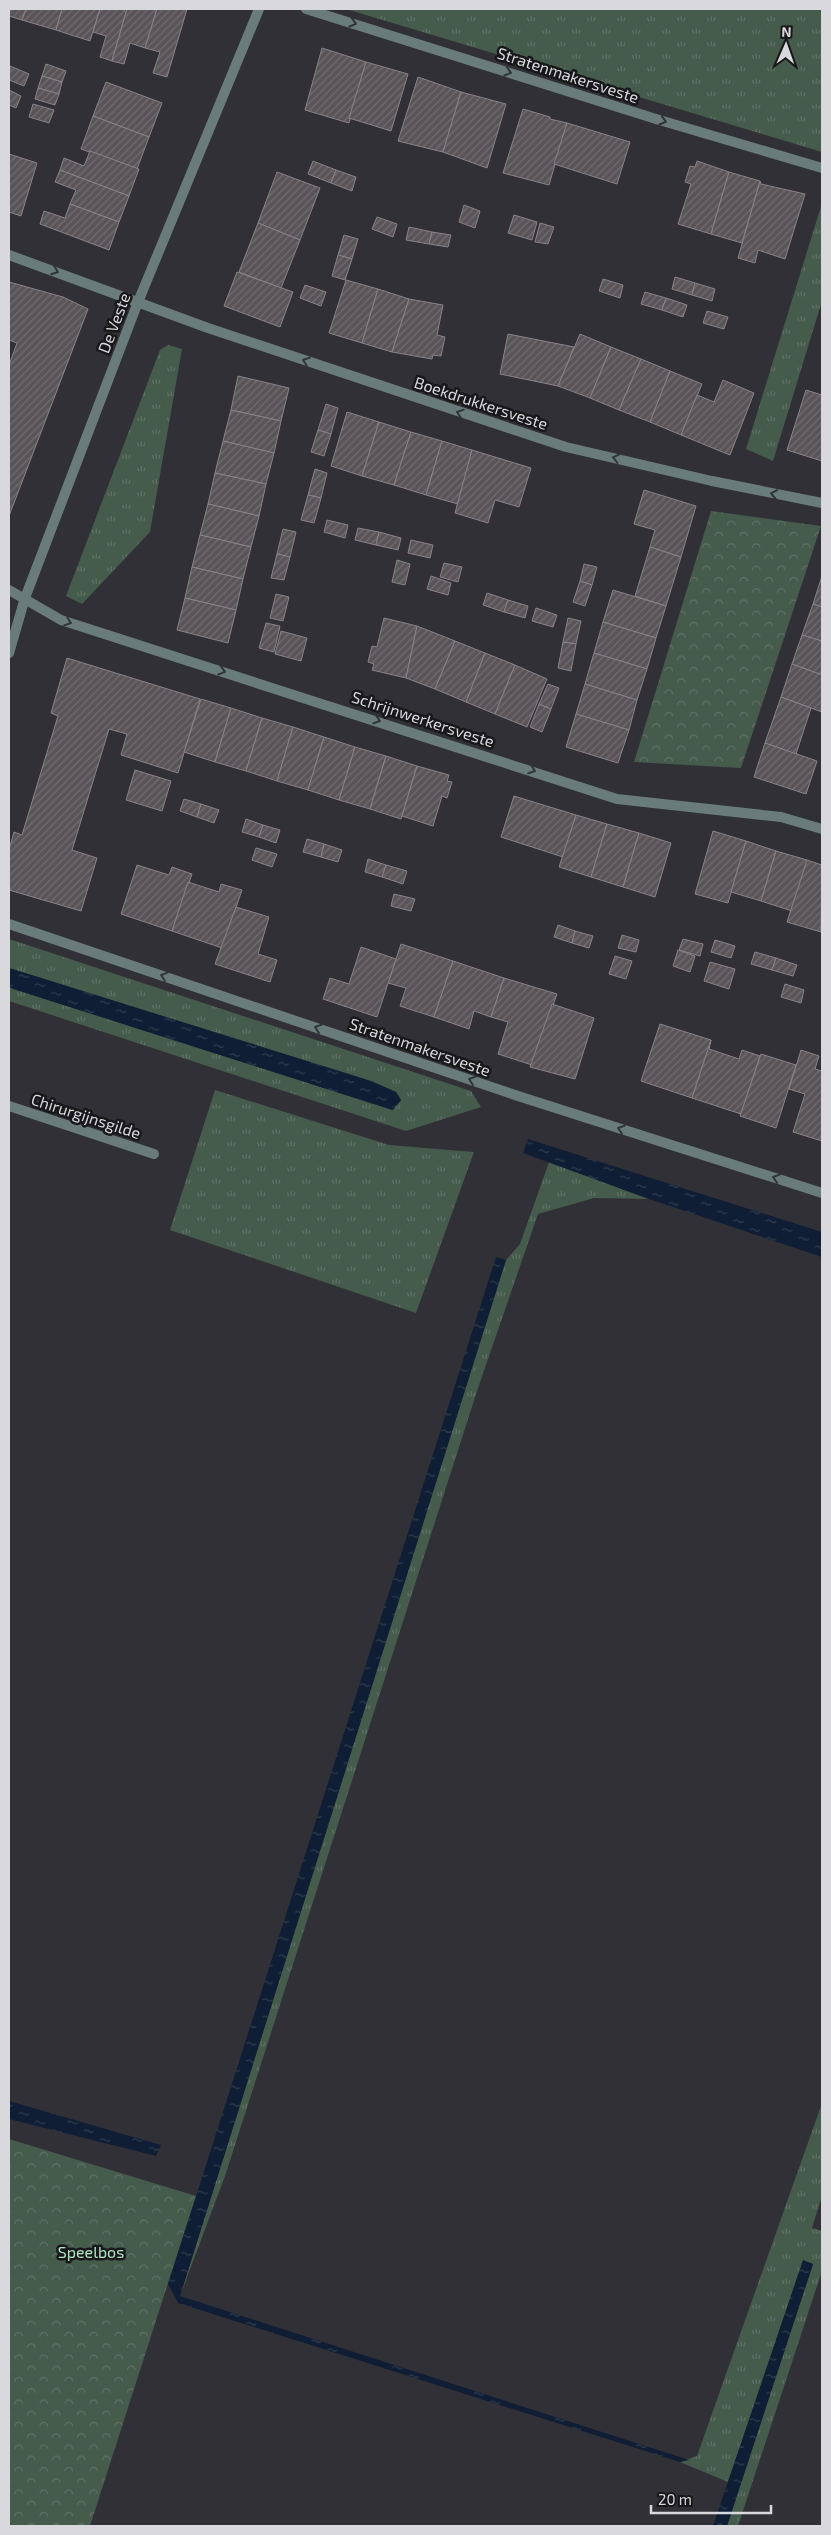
<svg xmlns="http://www.w3.org/2000/svg" width="831" height="2535" font-family="'Exo 2',sans-serif">
<style>
.grass{fill:url(#grass-tufts)}
.forest{fill:url(#forest-crowns)}
.water{fill:url(#water-ripples)}
.building{fill:url(#building-hatch);stroke:#898389}
.lines{fill:none;stroke-linecap:round;stroke-linejoin:round}
.minor{stroke:#697c7b;stroke-width:10}
.oneway{stroke:#303638}
.labels{text-anchor:middle;stroke-width:5;stroke-linejoin:round;paint-order:stroke}
.street-label{font-size:16px;fill:#d9d9dd;stroke:#18181b}
.park-label{font-size:16px;fill:#ade6c1;stroke:#18181b}
</style>
<defs>
<pattern id="grass-tufts" width="24" height="20" patternUnits="userSpaceOnUse" patternTransform="scale(1.25)"><rect width="24" height="20" fill="#455b4c"/><path d="M3 7l-1-3M5 7V3M7 7l1-3M15 17l-1-3M17 17v-4M19 17l1-3" fill="none" stroke="#5f7265"/></pattern>
<pattern id="forest-crowns" width="20" height="18" patternUnits="userSpaceOnUse" patternTransform="scale(1.25)"><rect width="20" height="18" fill="#455b4c"/><path d="M2 6a3 3 0 1 1 6 0M12 15a3 3 0 1 1 6 0" fill="none" stroke="#5f7265"/></pattern>
<pattern id="water-ripples" width="26" height="14" patternUnits="userSpaceOnUse" patternTransform="scale(1.25)"><rect width="26" height="14" fill="#0f1e34"/><path d="M2 4q2-2 4 0t4 0M15 11q2-2 4 0t4 0" fill="none" stroke="#313e51"/></pattern>
<pattern id="building-hatch" width="6" height="6" patternUnits="userSpaceOnUse" patternTransform="scale(1.25)"><rect width="6" height="6" fill="#5a5459"/><path d="M-1 1l2-2M0 6l6-6M5 7l2-2" fill="none" stroke="#716c70"/></pattern>
</defs>
<rect width="100%" height="100%" fill="#303036"/>
<g class="grass">
<path d="M346 9H822V152Z"/>
<path d="M822 203V301L773 461 746 449Z"/>
<path d="M168 345 182 349 150 532 82 604 66 596 160 350Z"/>
<path d="M9 939 471 1091 481 1107 406 1131 9 1001V987L392 1110 401 1100 396 1092 371 1081 9 968Z"/>
<path d="M215 1090 389 1145 474 1152 416 1313 170 1230Z"/>
<path d="M549 1162 649 1199 594 1198 538 1214 478 1388 225 2176 180 2296 506 1260 520 1244Z"/>
<path d="M822 2103V2196L812 2228 822 2231V2271L738 2526H727L813 2264 803 2261 728 2482 680 2462 697 2456Z"/>
</g>
<g class="forest">
<path d="M711 511 821 526 741 768 634 762Z"/>
<path d="M9 2139 196 2196 90 2526H9Z"/>
</g>
<g class="water">
<path d="M9 968 371 1081 396 1092 401 1100 393 1110 13 989 9 987Z"/>
<path d="M528 1139 822 1232V1257L649 1199 523 1153Z"/>
<path d="M496 1257 506 1260 180 2296 689 2460 680 2462 178 2303 168 2284Z"/>
<path d="M9 2101 161 2145 156 2156 9 2119Z"/>
<path d="M803 2260 813 2264 727 2526H713Z"/>
</g>
<g class="building">
<path d="M9 9H26L22 20 9 16Z"/>
<path d="M26 9H62L56 30 22 20Z"/>
<path d="M62 9H100L90 41 56 30Z"/>
<path d="M100 9H127L112 61 100 57 106 36 93 32Z"/>
<path d="M127 9H157L145 48 130 43 124 64 112 61Z"/>
<path d="M157 9H187L167 77 153 73 160 52 145 48Z"/>
<path d="M322 48 366 62 349 123 305 110Z"/>
<path d="M366 62 408 74 391 131 349 118Z"/>
<path d="M46 64 66 71 62 82 42 76Z"/>
<path d="M10 66 29 74 24 86 9 80Z"/>
<path d="M42 76 62 82 59 94 38 88Z"/>
<path d="M418 77 461 92 443 152 398 141Z"/>
<path d="M106 82 162 103 149 137 93 116Z"/>
<path d="M38 88 59 94 55 105 35 99Z"/>
<path d="M9 90 21 96 16 108 9 105Z"/>
<path d="M461 92 506 104 487 168 443 152Z"/>
<path d="M33 104 54 110 49 123 29 117Z"/>
<path d="M523 109 550 117V119L567 123 549 185 503 173Z"/>
<path d="M93 116 149 137 137 169 81 149Z"/>
<path d="M567 123 630 142 617 184 554 164Z"/>
<path d="M90 151 139 169 129 196 60 170 64 158 84 166Z"/>
<path d="M9 154 37 163 21 216 9 212Z"/>
<path d="M313 161 336 170 331 183 308 174Z"/>
<path d="M697 161 729 172 711 234 678 224 691 184 685 182 690 166 695 167Z"/>
<path d="M60 170 129 196 119 222 70 204 76 190 55 182Z"/>
<path d="M336 170 356 177 352 191 331 183Z"/>
<path d="M277 172 320 188 300 240 258 223Z"/>
<path d="M729 172 760 181 742 243 711 234Z"/>
<path d="M760 181 761 184 805 194 785 259 758 250 755 263 738 258Z"/>
<path d="M70 204 119 222 109 250 40 224 44 211 65 218Z"/>
<path d="M464 205 480 211 475 228 459 222Z"/>
<path d="M514 215 537 222 532 240 508 233Z"/>
<path d="M377 217 397 224 393 237 372 229Z"/>
<path d="M258 223 300 240 281 288 239 272Z"/>
<path d="M540 223 554 227 548 244 535 242Z"/>
<path d="M409 227 432 232 429 244 406 240Z"/>
<path d="M432 232 451 235 448 247 429 244Z"/>
<path d="M344 235 358 239 352 259 338 255Z"/>
<path d="M338 255 352 259 345 280 332 276Z"/>
<path d="M237 272 293 292 280 327 224 306Z"/>
<path d="M675 277 695 283 692 295 672 289Z"/>
<path d="M603 279 623 285 620 298 599 291Z"/>
<path d="M346 280 378 289 362 343 329 333Z"/>
<path d="M9 282 63 297 88 309 9 516V365L17 343 9 340Z"/>
<path d="M695 283 715 289 712 301 692 295Z"/>
<path d="M305 285 326 292 321 306 300 298Z"/>
<path d="M378 289 409 299 392 352 362 343Z"/>
<path d="M645 292 666 298 662 310 641 304Z"/>
<path d="M666 298 687 305 683 317 662 310Z"/>
<path d="M409 299 443 305 437 335 445 337 441 356 433 355 432 359 392 352Z"/>
<path d="M707 311 728 317 724 329 703 323Z"/>
<path d="M508 334 574 347 558 386 500 374Z"/>
<path d="M580 334 611 347 590 398 558 386Z"/>
<path d="M611 347 641 359 619 410 590 398Z"/>
<path d="M641 359 670 371 650 422 619 410Z"/>
<path d="M670 371 702 384 681 435 650 422Z"/>
<path d="M238 376 289 388 281 421 231 410Z"/>
<path d="M723 380 754 393 730 455 681 435 697 395 714 402Z"/>
<path d="M806 390 822 395V461L787 450Z"/>
<path d="M326 404 338 408 331 434 318 430Z"/>
<path d="M231 410 281 421 274 453 223 441Z"/>
<path d="M347 412 379 422 362 476 331 466Z"/>
<path d="M379 422 411 432 394 485 362 476Z"/>
<path d="M318 430 331 434 324 456 311 452Z"/>
<path d="M411 432 442 441 426 495 394 485Z"/>
<path d="M223 441 274 453 266 484 215 473Z"/>
<path d="M442 441 472 450 458 504 426 495Z"/>
<path d="M472 450 531 468 519 507 495 500 488 523 455 513Z"/>
<path d="M315 469 327 473 321 498 308 495Z"/>
<path d="M215 473 266 484 259 516 208 504Z"/>
<path d="M644 490 696 506 681 557 650 547 655 530 634 524Z"/>
<path d="M308 495 321 498 314 523 301 520Z"/>
<path d="M208 504 259 516 251 547 200 535Z"/>
<path d="M327 520 348 525 345 538 324 532Z"/>
<path d="M358 528 379 532 376 545 355 540Z"/>
<path d="M283 529 296 532 290 557 277 554Z"/>
<path d="M379 532 401 538 398 550 376 545Z"/>
<path d="M200 535 251 547 243 579 192 567Z"/>
<path d="M411 540 433 545 430 558 408 553Z"/>
<path d="M650 547 681 557 666 606 635 596Z"/>
<path d="M277 554 290 557 284 580 271 578Z"/>
<path d="M397 560 410 564 405 585 392 582Z"/>
<path d="M444 563 462 567 458 582 440 577Z"/>
<path d="M584 564 597 567 592 585 580 581Z"/>
<path d="M192 567 243 579 236 610 185 598Z"/>
<path d="M431 576 451 583 448 595 427 589Z"/>
<path d="M822 576V607L813 604Z"/>
<path d="M580 581 592 585 585 606 573 602Z"/>
<path d="M613 590 666 606 656 638 603 622Z"/>
<path d="M487 593 508 600 504 612 483 605Z"/>
<path d="M276 594 289 597 283 621 270 618Z"/>
<path d="M185 598 236 610 228 643 177 630Z"/>
<path d="M508 600 528 606 525 618 504 612Z"/>
<path d="M813 604 822 607V641L802 635Z"/>
<path d="M536 608 557 615 553 627 532 621Z"/>
<path d="M384 618 417 626 406 678 372 670 374 664 368 662 372 646 377 647Z"/>
<path d="M568 618 581 621 576 644 563 642Z"/>
<path d="M603 622 656 638 647 669 594 653Z"/>
<path d="M266 623 280 626 274 652 259 648Z"/>
<path d="M417 626 455 641 435 689 406 678Z"/>
<path d="M281 631 307 638 301 661 275 654Z"/>
<path d="M802 635 822 641V675L792 664Z"/>
<path d="M455 641 485 653 466 702 435 689Z"/>
<path d="M563 642 576 644 571 671 558 668Z"/>
<path d="M485 653 515 665 495 714 466 702Z"/>
<path d="M594 653 647 669 637 700 585 684Z"/>
<path d="M67 658 200 699 178 773 121 755 127 734 109 729 72 850 97 858 81 911 9 890V850L14 832 22 835 58 716 51 713Z"/>
<path d="M792 664 822 675V712L781 697Z"/>
<path d="M515 665 547 679 527 727 495 714Z"/>
<path d="M548 684 559 688 551 709 539 704Z"/>
<path d="M585 684 637 700 629 730 576 714Z"/>
<path d="M781 697 811 708 796 754 765 743Z"/>
<path d="M201 699 231 708 215 762 184 752Z"/>
<path d="M539 704 551 709 542 732 530 727Z"/>
<path d="M231 708 262 718 246 771 215 762Z"/>
<path d="M576 714 629 730 618 763 566 747Z"/>
<path d="M262 718 293 727 277 781 246 771Z"/>
<path d="M293 727 324 737 308 790 277 781Z"/>
<path d="M324 737 355 747 339 800 308 790Z"/>
<path d="M765 743 817 761 806 794 754 777Z"/>
<path d="M355 747 386 756 370 809 339 800Z"/>
<path d="M386 756 417 766 401 819 370 809Z"/>
<path d="M417 766 449 775 447 781 452 782 447 798 442 796 433 826 402 816Z"/>
<path d="M135 770 171 781 162 811 126 800Z"/>
<path d="M514 796 576 815 563 857 501 837Z"/>
<path d="M184 799 201 804 197 817 180 811Z"/>
<path d="M201 804 219 810 214 823 197 817Z"/>
<path d="M576 815 607 824 591 877 559 867Z"/>
<path d="M246 819 263 825 259 837 242 832Z"/>
<path d="M607 824 639 833 623 887 591 877Z"/>
<path d="M263 825 280 830 276 843 259 837Z"/>
<path d="M713 831 746 841 728 903 695 894Z"/>
<path d="M639 833 671 843 655 897 623 887Z"/>
<path d="M307 839 324 844 321 857 303 852Z"/>
<path d="M746 841 776 851 761 901 731 892Z"/>
<path d="M324 844 342 850 338 862 321 857Z"/>
<path d="M256 848 277 854 272 867 252 860Z"/>
<path d="M776 851 807 860 792 911 761 901Z"/>
<path d="M368 859 386 865 382 877 365 872Z"/>
<path d="M807 860 822 865 821 932 787 922Z"/>
<path d="M137 865 169 875 172 867 192 874 172 931 121 914Z"/>
<path d="M386 865 407 871 403 884 382 877Z"/>
<path d="M188 882 219 892 221 884 242 890 222 948 172 931Z"/>
<path d="M394 894 415 899 411 911 391 906Z"/>
<path d="M236 907 269 917 258 954 277 960 270 982 215 964Z"/>
<path d="M558 925 575 931 572 943 554 937Z"/>
<path d="M575 931 593 936 589 948 572 943Z"/>
<path d="M622 935 639 940 636 952 618 948Z"/>
<path d="M683 939 703 944 700 956 679 950Z"/>
<path d="M715 940 735 946 731 958 711 952Z"/>
<path d="M401 944 453 961 434 1017 400 1006 406 988 388 983Z"/>
<path d="M361 947 396 959 377 1017 323 999 330 978 349 984Z"/>
<path d="M678 950 695 956 690 972 673 966Z"/>
<path d="M755 952 776 958 772 970 751 964Z"/>
<path d="M615 956 632 961 626 979 609 974Z"/>
<path d="M776 958 797 965 793 976 772 970Z"/>
<path d="M453 961 504 978 491 1017 474 1011 469 1029 434 1017Z"/>
<path d="M710 962 735 969 729 989 704 981Z"/>
<path d="M504 978 557 994 532 1065 498 1054 508 1022 491 1017Z"/>
<path d="M785 984 804 990 801 1003 781 997Z"/>
<path d="M552 1004 594 1018 575 1079 530 1067Z"/>
<path d="M660 1024 711 1040 692 1098 641 1081Z"/>
<path d="M711 1040 709 1049 739 1059 742 1050 760 1056 741 1114 692 1098Z"/>
<path d="M801 1050 819 1056 815 1069 822 1071V1141L793 1132 805 1094 789 1089Z"/>
<path d="M761 1054 796 1065 776 1128 740 1116Z"/>
</g>
<g class="lines">
<g class="minor">
<path d="M306 9 656 119 822 168"/>
<path d="M9 255 208 328 566 447 712 481 822 503"/>
<path d="M9 590 61 620 617 799 781 817 822 829"/>
<path d="M9 653 25 598 138 302 259 9"/>
<path d="M9 924 518 1096 822 1193"/>
<path d="M9 1106 154 1154"/>
</g>
</g>
<defs><path id="oneway-chevron" d="M-2-3.5L2.5 0L-2 3.5" fill="none" stroke-width="1.6" stroke-linecap="round" stroke-linejoin="round" transform="scale(1.25)"/></defs>
<g class="oneway">
<use href="#oneway-chevron" transform="translate(353 23) rotate(17)"/>
<use href="#oneway-chevron" transform="translate(508 72) rotate(17)"/>
<use href="#oneway-chevron" transform="translate(663 121) rotate(17)"/>
<use href="#oneway-chevron" transform="translate(55 271) rotate(20)"/>
<use href="#oneway-chevron" transform="translate(306 361) rotate(-161)"/>
<use href="#oneway-chevron" transform="translate(460 413) rotate(-161)"/>
<use href="#oneway-chevron" transform="translate(616 458) rotate(-167)"/>
<use href="#oneway-chevron" transform="translate(774 494) rotate(-169)"/>
<use href="#oneway-chevron" transform="translate(68 622) rotate(19)"/>
<use href="#oneway-chevron" transform="translate(222 671) rotate(17)"/>
<use href="#oneway-chevron" transform="translate(377 720) rotate(18)"/>
<use href="#oneway-chevron" transform="translate(532 770) rotate(19)"/>
<use href="#oneway-chevron" transform="translate(164 976) rotate(-161)"/>
<use href="#oneway-chevron" transform="translate(318 1028) rotate(-161)"/>
<use href="#oneway-chevron" transform="translate(472 1080) rotate(-161)"/>
<use href="#oneway-chevron" transform="translate(621 1129) rotate(-162)"/>
<use href="#oneway-chevron" transform="translate(776 1178) rotate(-162)"/>
</g>
<g class="labels">
<g class="street-label">
<text transform="translate(568 75) rotate(18)" y="6">Stratenmakersveste</text>
<text transform="translate(114 323) rotate(-69)" y="6">De Veste</text>
<text transform="translate(481 403) rotate(18)" y="6">Boekdrukkersveste</text>
<text transform="translate(423 719) rotate(18)" y="6">Schrijnwerkersveste</text>
<text transform="translate(420 1047) rotate(19)" y="6">Stratenmakersveste</text>
<text transform="translate(86 1116) rotate(18)" y="6">Chirurgijnsgilde</text>
</g>
<g class="park-label">
<text x="91" y="2258">Speelbos</text>
</g>
</g>
<rect width="831" height="2535" fill="none" stroke="#d9d9dd" stroke-width="20"/>
<g transform="translate(786 45) rotate(2)" stroke="#18181b" stroke-width="4" paint-order="stroke">
<path d="M0-4L9 19L0 12L-9 19Z" fill="#d9d9dd"/>
<text y="-8" font-size="14" font-weight="bold" text-anchor="middle" fill="#d9d9dd">N</text>
</g>
<path d="M651 2505v8h120v-8" fill="none" stroke="#d9d9dd" stroke-width="2.5"/>
<text x="658" y="2505" font-size="15" fill="#d9d9dd" stroke="#18181b" stroke-width="4" paint-order="stroke">20 m</text>
</svg>
